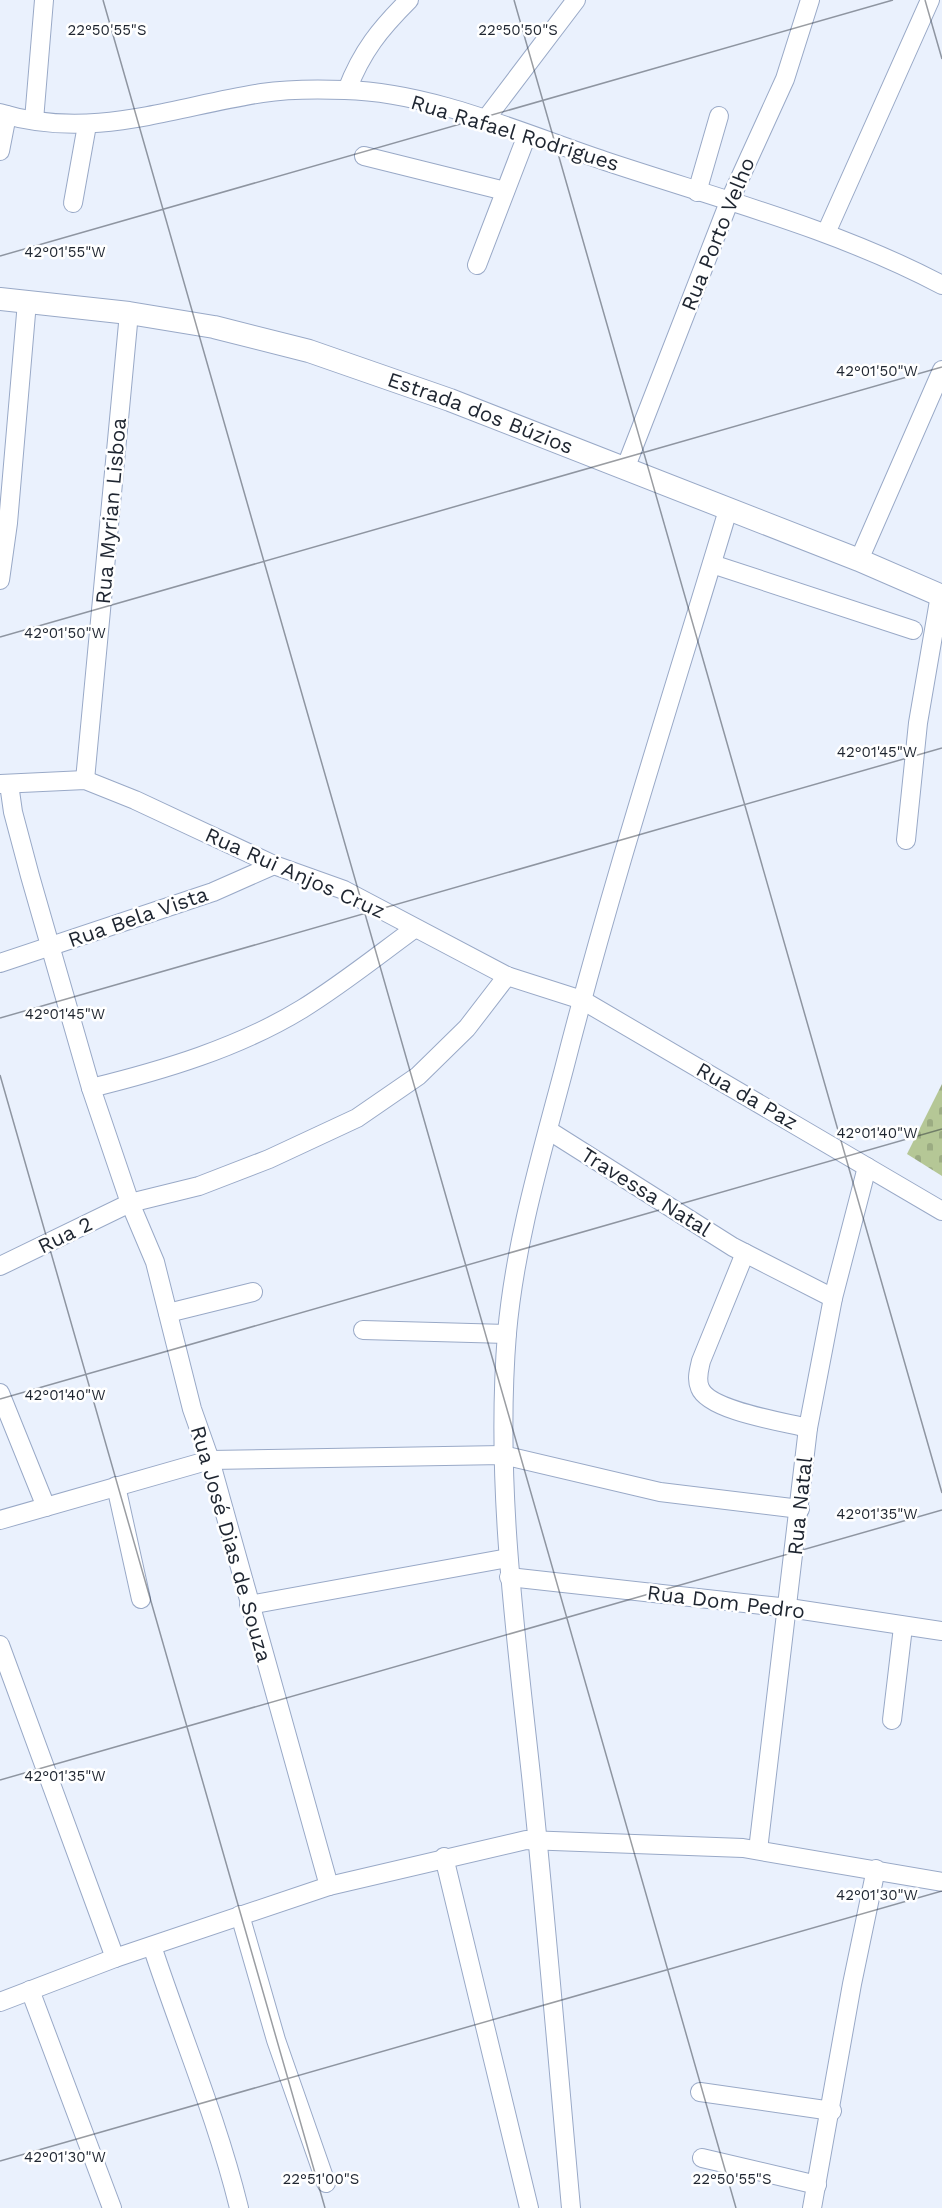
<svg xmlns="http://www.w3.org/2000/svg" width="942" height="2208" font-family="'Work Sans',sans-serif">
<style>
.cemetery{fill:url(#cemetery-stones)}
.lines{fill:none;stroke-linecap:round;stroke-linejoin:round}
.minor-casing{stroke:#99a9c7;stroke-width:20}
.major-casing{stroke:#99a9c7;stroke-width:24}
.minor{stroke:#fff;stroke-width:18}
.major{stroke:#fff;stroke-width:22}
.ticks{fill:none;stroke:#1e2530;stroke-width:1.5;stroke-opacity:0.45}
.labels{text-anchor:middle;stroke-width:5;stroke-linejoin:round;paint-order:stroke}
.street-label{font-size:21px;fill:#1e2530;stroke:#fff}
.ticks-label{font-size:15px;text-anchor:middle;fill:#1e2530;stroke:#fff;stroke-width:5;stroke-linejoin:round;paint-order:stroke}
</style>
<defs>
<pattern id="cemetery-stones" width="16" height="16" patternUnits="userSpaceOnUse" patternTransform="scale(1.5)"><rect width="16" height="16" fill="#b5c796"/><path d="M2 7V4a2 2 0 0 1 4 0v3zM10 15v-3a2 2 0 0 1 4 0v3z" fill="#9bab82"/></pattern>
</defs>
<rect width="100%" height="100%" fill="#eaf1fd"/>
<path class="cemetery" d="M942 1084V1176L907 1154Z"/>
<g class="lines">
<g class="minor-casing">
<g id="minor">
<path d="M347 90C362 51 380 29 409 0"/>
<path d="M0 113C91 141 173 107 262 93 288 89 319 89 345 90 431 92 524 134 605 161 719 199 836 229 942 285"/>
<path d="M34 120 44 0"/>
<path d="M485 120 576 0"/>
<path d="M0 151 7 115"/>
<path d="M364 156 505 191"/>
<path d="M697 192 719 116"/>
<path d="M73 203 87 125"/>
<path d="M826 233 930 0"/>
<path d="M477 265 527 135"/>
<path d="M625 469 729 202 785 79 810 0"/>
<path d="M859 560 942 370"/>
<path d="M712 564 913 630"/>
<path d="M0 580 8 523 27 302"/>
<path d="M85 780 129 313"/>
<path d="M0 784 85 780 135 800 274 865 344 890 507 976 582 1000 942 1211"/>
<path d="M9 784 13 812 30 876 91 1088 130 1203 155 1262 192 1409 210 1460 329 1886"/>
<path d="M906 840 918 723 940 595"/>
<path d="M0 963 213 892 274 865"/>
<path d="M91 1088C164 1070 238 1048 302 1009 341 985 377 956 414 929"/>
<path d="M548 1130 733 1247 833 1298"/>
<path d="M745 1253 701 1361C699 1370 696 1379 700 1388 709 1411 785 1422 808 1428"/>
<path d="M0 1266 130 1203 199 1186 269 1159 357 1118 418 1076 467 1028 507 976"/>
<path d="M168 1313 253 1292"/>
<path d="M363 1330 507 1334"/>
<path d="M0 1393 46 1507"/>
<path d="M116 1486 141 1599"/>
<path d="M0 1520 210 1460 503 1455 660 1492 800 1509"/>
<path d="M509 1577 789 1608 942 1631"/>
<path d="M249 1605 508 1558"/>
<path d="M0 1645 115 1958"/>
<path d="M892 1720 903 1627"/>
<path d="M758 1850 808 1428 833 1298 867 1167"/>
<path d="M444 1857 529 2208"/>
<path d="M240 1915 276 2040 326 2183"/>
<path d="M152 1946C181 2034 217 2118 239 2208"/>
<path d="M30 1990 112 2208"/>
<path d="M0 2002 115 1958 329 1886 526 1840 743 1848 942 1882"/>
<path d="M700 2092 832 2111"/>
<path d="M702 2158 817 2185"/>
<path d="M571 2208C558 2064 546 1919 531 1775 515 1628 495 1481 507 1333 515 1243 541 1156 564 1069 612 881 672 696 728 510"/>
<path d="M812 2208 852 1984 876 1869"/>
</g>
</g>
<g class="major-casing">
<g id="major">
<path id="s1" d="M0 299 129 313 214 327 309 351 450 400 859 560 942 596"/>
</g>
</g>
<use href="#minor" class="minor"/>
<use href="#major" class="major"/>
</g>
<path class="ticks" d="M103 0 736 2208M514 0 942 1493M925 0 942 59M0 256 893 0M0 637 942 367M0 1018 942 748M0 1075 325 2208M0 1399 942 1129M0 1780 942 1510M0 2161 942 1891"/>
<g class="labels">
<g class="street-label">
<text transform="translate(515 133) rotate(17)" y="7">Rua Rafael Rodrigues</text>
<text transform="translate(718 234) rotate(-68)" y="7">Rua Porto Velho</text>
<text dy="7" stroke="none"><textPath href="#s1" startOffset="496">Estrada dos Búzios</textPath></text>
<text transform="translate(111 511) rotate(-85)" y="7">Rua Myrian Lisboa</text>
<text transform="translate(295 873) rotate(24)" y="7">Rua Rui Anjos Cruz</text>
<text transform="translate(138 917) rotate(-19)" y="7">Rua Bela Vista</text>
<text transform="translate(747 1096) rotate(30)" y="7">Rua da Paz</text>
<text transform="translate(646 1192) rotate(32)" y="7">Travessa Natal</text>
<text transform="translate(65 1235) rotate(-26)" y="7">Rua 2</text>
<text transform="translate(800 1506) rotate(-84)" y="7">Rua Natal</text>
<text transform="translate(231 1544) rotate(74)" y="7">Rua José Dias de Souza</text>
<text transform="translate(726 1602) rotate(7)" y="7">Rua Dom Pedro</text>
</g>
</g>
<g class="ticks-label">
<text x="107" y="35">22°50'55"S</text>
<text x="518" y="35">22°50'50"S</text>
<text x="65" y="257">42°01'55"W</text>
<text x="877" y="376">42°01'50"W</text>
<text x="65" y="638">42°01'50"W</text>
<text x="877" y="757">42°01'45"W</text>
<text x="65" y="1019">42°01'45"W</text>
<text x="877" y="1138">42°01'40"W</text>
<text x="65" y="1400">42°01'40"W</text>
<text x="877" y="1519">42°01'35"W</text>
<text x="65" y="1781">42°01'35"W</text>
<text x="877" y="1900">42°01'30"W</text>
<text x="65" y="2162">42°01'30"W</text>
<text x="321" y="2184">22°51'00"S</text>
<text x="732" y="2184">22°50'55"S</text>
</g>
</svg>
